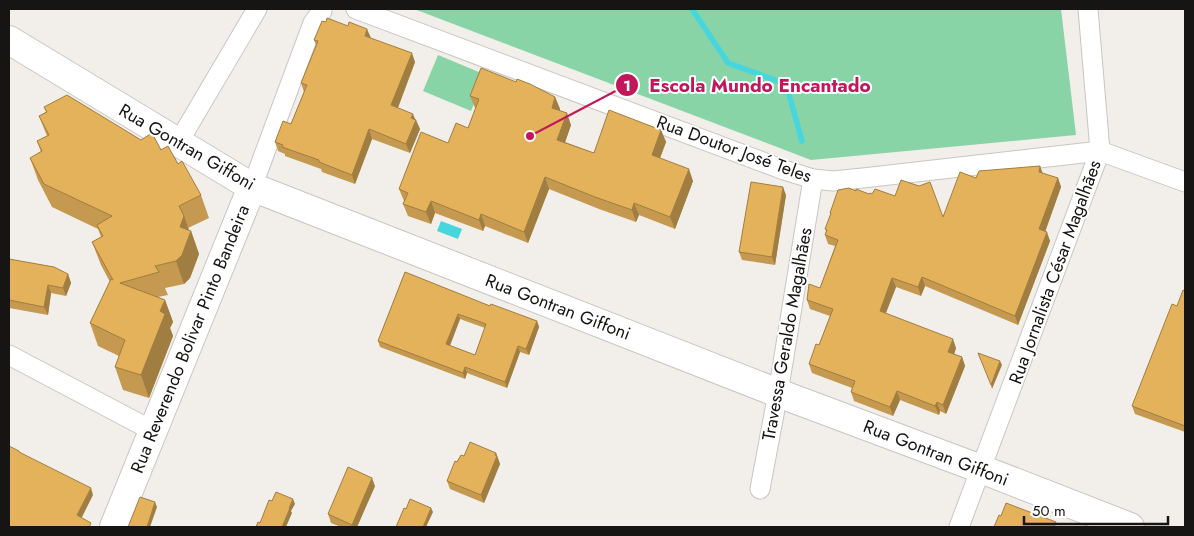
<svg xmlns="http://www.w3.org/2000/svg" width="1194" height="536" font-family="Jost,sans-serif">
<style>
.green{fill:#88d4a6}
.water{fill:#47d6de}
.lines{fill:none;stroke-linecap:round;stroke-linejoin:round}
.stream{stroke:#47d6de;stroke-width:5.5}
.street-casing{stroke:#c9c6c2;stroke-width:21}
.secondary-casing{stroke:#c9c6c2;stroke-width:30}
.street{stroke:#fff;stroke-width:19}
.secondary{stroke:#fff;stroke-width:28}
.wall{fill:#c5994f;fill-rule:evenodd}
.shaded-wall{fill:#a07d40}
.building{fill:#e5b25c;stroke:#a07d40;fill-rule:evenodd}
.labels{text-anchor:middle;stroke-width:4;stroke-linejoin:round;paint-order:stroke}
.street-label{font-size:18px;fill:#161513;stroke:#fff}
.leader{fill:none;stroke:#c2185b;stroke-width:2}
.callout-dot{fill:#c2185b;stroke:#fff;stroke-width:2}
.mark-label{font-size:15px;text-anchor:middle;font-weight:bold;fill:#fff}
.callout-label{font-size:19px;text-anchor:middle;font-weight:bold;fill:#c2185b;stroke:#fff;stroke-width:4;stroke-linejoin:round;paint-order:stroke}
</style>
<rect width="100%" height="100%" fill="#f2efea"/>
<g class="green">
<path d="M414 9H1061L1076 135 811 160Z"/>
<path d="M438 55 486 75 471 111 423 91Z"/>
</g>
<path class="water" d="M441 221 462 229 458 239 437 231Z"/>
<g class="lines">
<path class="stream" d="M692 9 728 63 786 84 802 141"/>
<g class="street-casing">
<g id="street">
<path d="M356 9 784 170 813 179 833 181 863 178 1100 151 1185 182"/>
<path d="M178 143 257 9"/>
<path d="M252 187 313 23 322 11"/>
<path d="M9 355 153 431"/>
<path d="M760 489 778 393 813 179"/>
<path d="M959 527 1100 151 1088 9"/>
</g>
</g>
<g class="secondary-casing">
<g id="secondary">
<path d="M9 40 252 187 778 393 981 469 1130 527"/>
<path d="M114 527 252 187"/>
</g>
</g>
<use href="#street" class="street"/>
<use href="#secondary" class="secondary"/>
</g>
<g class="wall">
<path d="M371 38 415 62 398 108 415 119 420 129 410 153 372 139 355 184 322 172 321 169 285 156V154L278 151 275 142 291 124 304 92 301 83 316 45 314 40Z"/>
<path d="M470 96 555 97 560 109 559 111 571 125 565 142 594 153 661 130 666 142 660 158 693 181 675 229 639 215 636 222 599 209 549 189 528 243 485 226 483 231 435 213 431 224 408 216 403 204 404 201 399 189 448 143 468 128 476 108H475Z"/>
<path d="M44 107 141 140 161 150 178 164 201 195 209 218 188 228 189 231H191L199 254 190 278 184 284 165 288 168 295 158 297 165 300 173 322 170 328 173 336 149 398 123 390 115 367 119 356 98 346 90 323 110 282 101 265 92 242 101 237 98 229 52 207 38 180 30 158 41 152 37 141 47 136 39 116 46 112Z"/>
<path d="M1040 166 1043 174 1058 178 1061 187 1045 231 1050 241 1018 325 925 286 921 296 896 287 886 313 956 348 954 354 962 357 965 366 946 414 940 411 939 415 900 400 893 416 854 401 851 392 852 388 812 373 809 364 819 345 830 316 810 309 807 300 820 288 835 246 828 244 825 235 826 231 825 229 831 215 830 213 856 191 943 217 976 178Z"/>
<path d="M786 195 775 265 742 260 739 252Z"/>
<path d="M9 259 68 274 71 283 66 296 51 293 48 315 9 308Z"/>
<path d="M405 272 490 306 537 321 539 327 529 355 520 352 507 388 467 373 465 379 380 347 378 341ZM460 319 485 328 475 355 450 346Z"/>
<path d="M1185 291V432L1135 414 1132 406 1177 306Z"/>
<path d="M496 453 500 464 484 503 450 489 447 481 464 456Z"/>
<path d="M375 486 357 527H341L331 523 328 514Z"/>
</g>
<g class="shaded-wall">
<path d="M367 29 371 38 365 36Z"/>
<path d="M412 53 415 62 395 115 391 105Z"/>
<path d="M555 97 560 109 556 120 552 108Z"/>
<path d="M567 113 571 125 562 151 557 140Z"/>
<path d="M413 114 416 121V120L420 129 410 153 406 144 411 118Z"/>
<path d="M369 129 372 139 355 184 352 175Z"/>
<path d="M661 130 666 142 657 166 652 155Z"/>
<path d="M1040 166 1043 175 1039 172Z"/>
<path d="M689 169 693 181 675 229 670 217Z"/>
<path d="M545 177 549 189 528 243 524 232Z"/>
<path d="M1058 178 1061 187 1043 238 1039 229Z"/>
<path d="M783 187 786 195 775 265 772 257Z"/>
<path d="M431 201 435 213 431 224 426 212Z"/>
<path d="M634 203 639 215 636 222 632 210Z"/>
<path d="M481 214 485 226 483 231 479 220Z"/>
<path d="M184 216 190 233 191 231 199 254 190 278 184 284 176 261 180 227Z"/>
<path d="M1047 232 1050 241 1018 325 1015 316Z"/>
<path d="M68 274 71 283 66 296 63 288Z"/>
<path d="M922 277 925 286 921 296 918 287Z"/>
<path d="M892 278 896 287 883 320 880 311Z"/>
<path d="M48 285 51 293 48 315 44 307Z"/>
<path d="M165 300 173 322 170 328 173 336 149 398 141 375 160 311Z"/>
<path d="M458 314 460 319 448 350 446 344Z"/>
<path d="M537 321 539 327 529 355 526 349Z"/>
<path d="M953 339 956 348 952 361 948 352Z"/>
<path d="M518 346 520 352 507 388 505 382Z"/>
<path d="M962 357 965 366 946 414 943 405Z"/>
<path d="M1000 361 1002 365 992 389 991 385Z"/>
<path d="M465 367 467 373 465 379 463 373Z"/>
<path d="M897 391 900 400 893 416 890 407Z"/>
<path d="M937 402 940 411 939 415 935 406Z"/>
<path d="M496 453 500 464 484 503 481 495Z"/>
<path d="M372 478 375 486 357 527H353L352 525Z"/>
<path d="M91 488 93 495 80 521 77 515Z"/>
<path d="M293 499 295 504 291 511 292 513 286 527H282Z"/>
<path d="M155 502 157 507 150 527H147Z"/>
<path d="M431 508 433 512 426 527H423Z"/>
</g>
<g class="building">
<path d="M327 18 348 26 349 22 367 29 365 36 412 53 391 105 413 114 411 118 416 120 406 144 369 129 352 175 319 162V160L282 147 283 145 275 142 283 121 291 124 307 85 301 83 318 41 314 40 322 21 326 22Z"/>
<path d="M481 68 516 82 517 79 530 84 555 97 552 108 567 113 557 140 594 153 609 110 661 130 652 155 689 169 670 217 634 203 632 210 595 197 545 177 524 232 481 214 479 220 431 201 426 212 403 204 408 193 399 189 421 132 448 143 456 123 468 128 479 99 470 96Z"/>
<path d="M67 95 141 140 152 133 161 150 168 146 178 164 182 161 201 195 179 206 184 216 180 227 191 231 182 255 176 261 155 266 159 272 120 283 165 300 160 311 165 314 141 375 115 367 125 340 90 323 111 279 113 280 92 242 103 236 97 225 112 216 44 184 30 158 42 151 37 141 49 135 39 116 47 112 44 107Z"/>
<path d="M1040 166 1039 172 1058 178 1039 229 1047 232 1015 316 922 277 918 287 892 278 880 311 953 339 948 352 962 357 943 405 937 402 935 406 897 391 890 407 851 392 855 381 809 364 816 344 819 345 833 309 807 300 809 284 820 288 838 240 825 235 827 230 825 229 831 213H830L838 190 849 188 856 191V189L869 194 870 193 872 194 875 189 895 196 901 180 919 186 930 182 943 217 960 172 976 178 979 171Z"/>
<path d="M751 182 783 187 772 257 739 252Z"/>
<path d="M9 259 54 267 68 274 63 288 48 285 44 307 9 300Z"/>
<path d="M405 272 490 306 491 304 537 321 526 349 518 346 505 382 465 367 463 373 378 341ZM458 314 486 324 475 355 446 344Z"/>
<path d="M1183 290 1185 291V426L1132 406 1172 304 1177 306Z"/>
<path d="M978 353 1000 361 991 385Z"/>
<path d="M470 442 496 453 495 455 497 456 481 495 447 481 455 461 457 462 461 455 464 456Z"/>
<path d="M9 446 19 451V452L91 488 77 515 91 523 89 527H9Z"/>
<path d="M348 467 372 478 352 525 328 514Z"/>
<path d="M276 492 293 499 289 508H290L282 527H256L258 522 260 523 269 500 272 501Z"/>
<path d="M140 497 155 502 147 527H128Z"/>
<path d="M410 499 431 508 423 527H396L404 508 406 509Z"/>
<path d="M1006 503 1056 522 1054 527H994L999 515 1001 516Z"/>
</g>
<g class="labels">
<g class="street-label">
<text transform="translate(187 147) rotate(30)" y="6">Rua Gontran Giffoni</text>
<text transform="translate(734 149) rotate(20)" y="6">Rua Doutor José Teles</text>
<text transform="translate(1055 272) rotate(-70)" y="6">Rua Jornalista César Magalhães</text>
<text transform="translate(558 307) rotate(21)" y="6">Rua Gontran Giffoni</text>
<text transform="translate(787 334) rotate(-80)" y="6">Travessa Geraldo Magalhães</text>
<text transform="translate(190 339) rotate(-68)" y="6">Rua Reverendo Bolivar Pinto Bandeira</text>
<text transform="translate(936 453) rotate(21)" y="6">Rua Gontran Giffoni</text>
</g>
</g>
<path class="leader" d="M530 136L627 85"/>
<g class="callout-dot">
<circle cx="530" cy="136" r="5"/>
<circle cx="627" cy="85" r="12"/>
</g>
<g class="mark-label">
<text x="627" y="91">1</text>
</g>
<g class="callout-label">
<text x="760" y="92">Escola Mundo Encantado</text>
</g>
<rect width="1194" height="536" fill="none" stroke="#161513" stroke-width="20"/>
<path d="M1024 516v8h144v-8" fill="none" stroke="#161513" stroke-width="2.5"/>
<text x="1032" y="516" font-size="15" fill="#161513" stroke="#ffffff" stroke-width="4" paint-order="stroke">50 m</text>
</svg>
